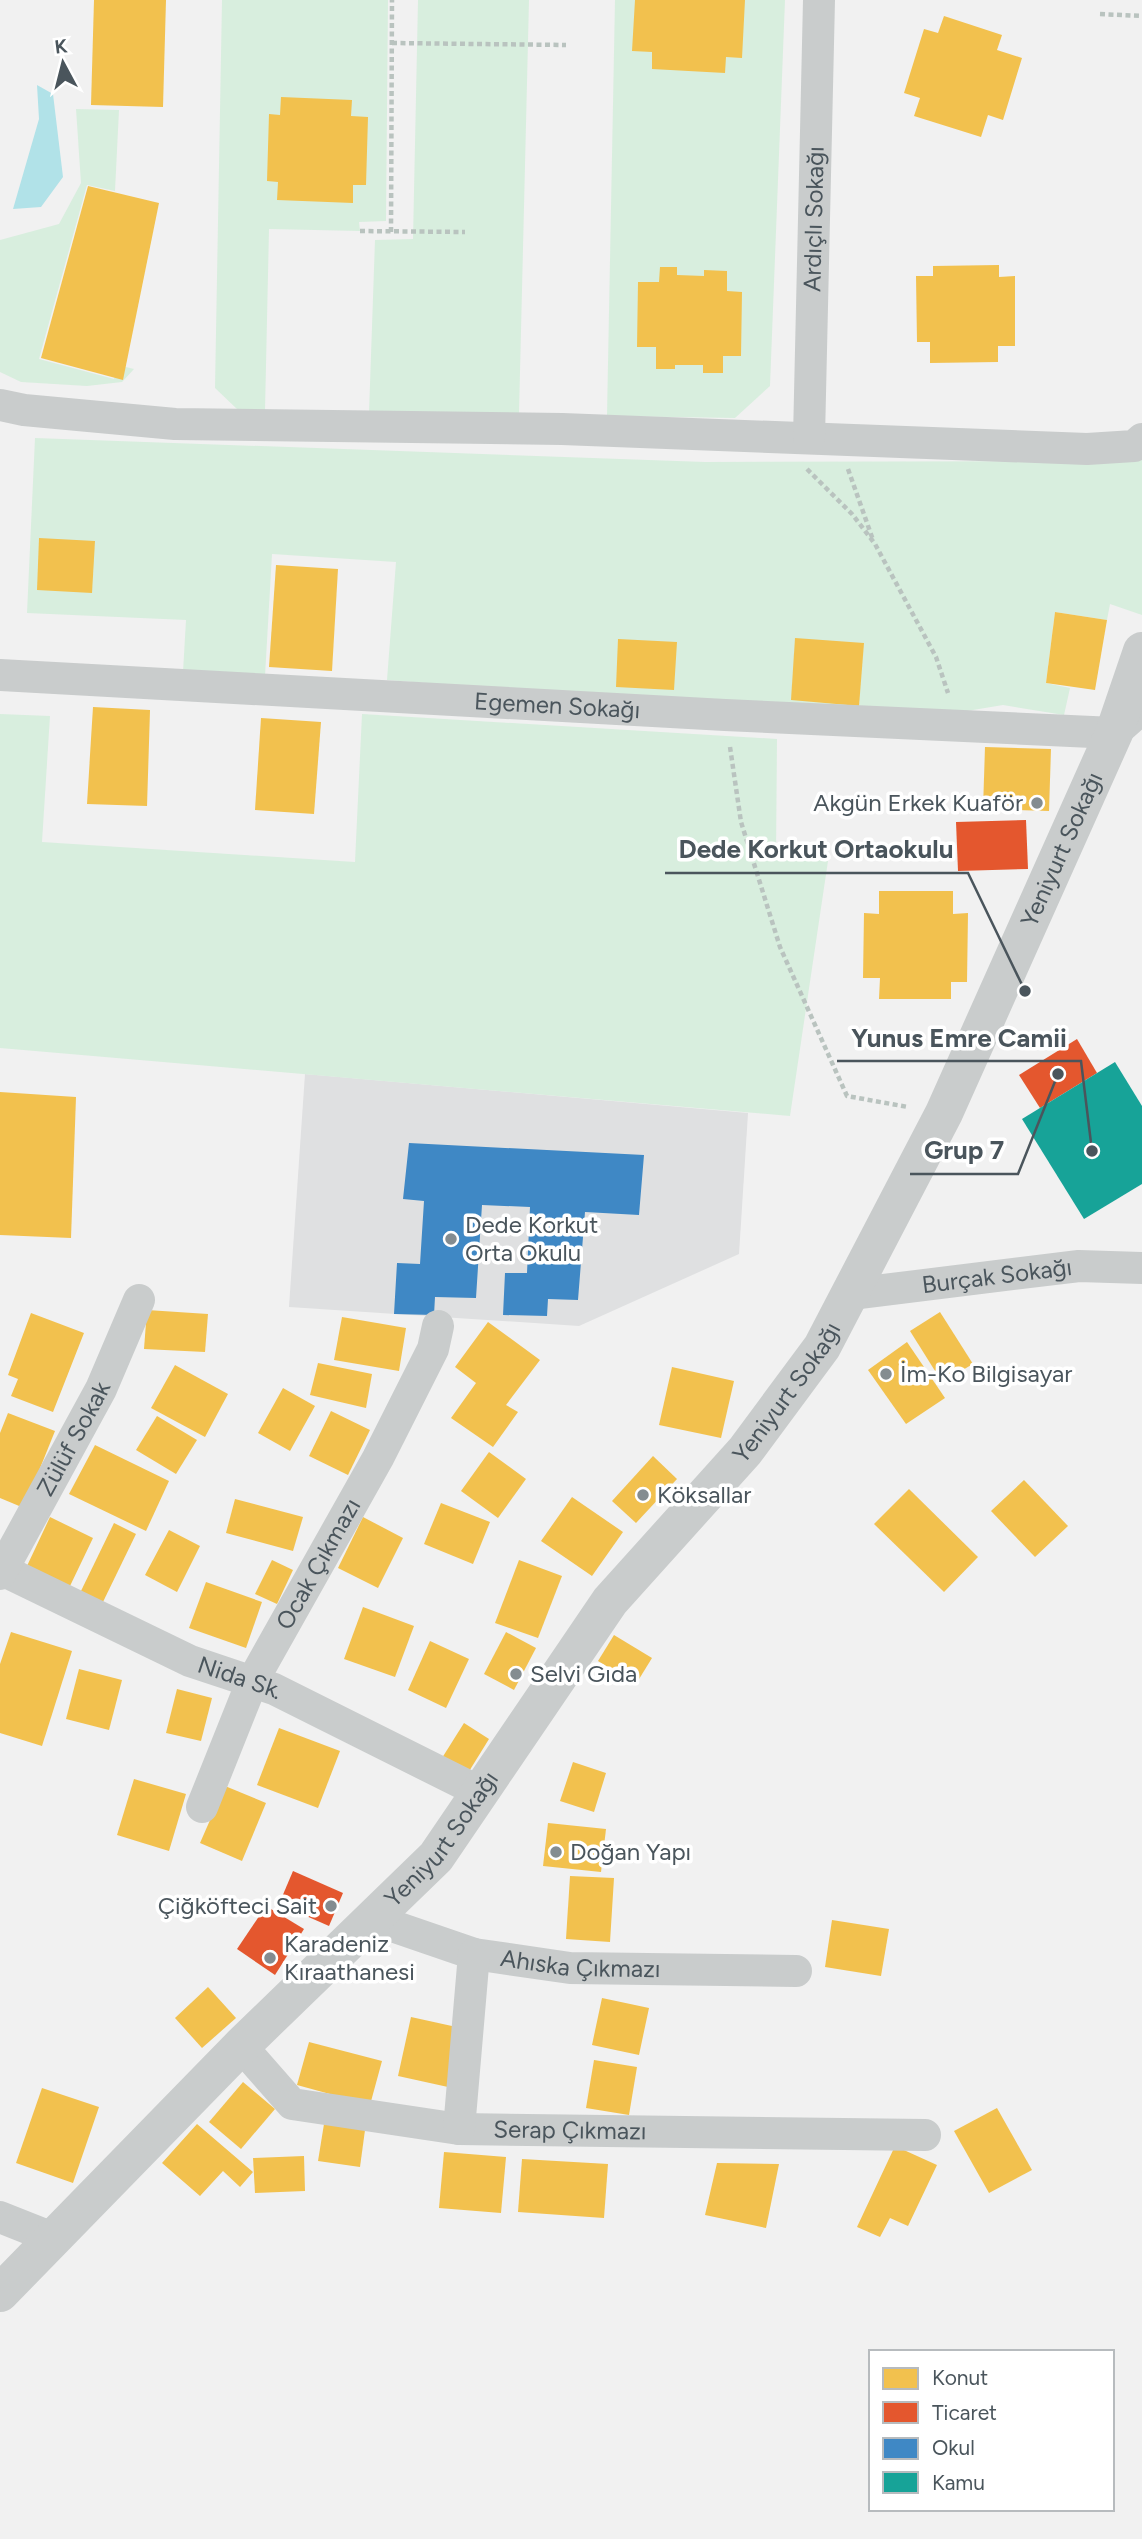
<svg xmlns="http://www.w3.org/2000/svg" width="1142" height="2539" font-family="Figtree,sans-serif">
<style>
.education{fill:#dfe0e1}
.green{fill:#d8eede}
.water{fill:#b1e2e8}
.homes{fill:#f2c14e}
.shops{fill:#e4572e}
.schools{fill:#3f88c5}
.public{fill:#17a398}
.lines{fill:none;stroke-linecap:round;stroke-linejoin:round}
.path{stroke:#b9c3bf;stroke-width:4.5;stroke-dasharray:5 3.5;stroke-linecap:butt}
.minor{stroke:#c9cccc;stroke-width:32}
.tertiary{stroke:#c9cccc;stroke-width:38}
.poi-dot{fill:#848c90;stroke:#fff;stroke-width:2.5}
.labels{text-anchor:middle;stroke-width:7;stroke-linejoin:round;paint-order:stroke}
.street-label{font-size:24px;fill:#4a555c;stroke:#fff}
.poi-label{font-size:24px;fill:#4a555c;stroke:#fff;text-anchor:start}
.leader{fill:none;stroke:#4a555c;stroke-width:2.5}
.callout-dot{fill:#4a555c;stroke:#fff;stroke-width:2.5}
.callout-label{font-size:26px;text-anchor:middle;font-weight:bold;fill:#4a555c;stroke:#fff;stroke-width:7;stroke-linejoin:round;paint-order:stroke}
</style>
<rect width="100%" height="100%" fill="#f1f1f1"/>
<path class="education" d="M305 1074 748 1113 739 1254 579 1326 289 1307Z"/>
<g class="green">
<path d="M222 0H388L386 221 359 222 360 231 269 229 265 411 237 409 215 388Z"/>
<path d="M418 0H529L519 414 369 413 375 240 413 239Z"/>
<path d="M615 0H785L770 386 735 418 607 416Z"/>
<path d="M76 109 119 110 115 191 87 185 39 359 114 379 118 365 134 369 122 382 87 386 21 382 0 372V240L59 224 81 183Z"/>
<path d="M35 438 705 462 1100 461 1142 457V615L1110 604 1107 620 1055 612 1046 683 1070 688 1064 715 1003 705 967 711 602 696 387 680 396 562 272 554 265 676 183 672 186 620 27 613Z"/>
<path d="M0 714 50 716 42 842 355 862 362 714 777 739 776 857 828 861 790 1116 0 1048Z"/>
</g>
<path class="water" d="M37 85 53 94 63 177 41 207 13 209 39 119Z"/>
<g class="homes">
<path d="M94 0H166L163 107 91 105Z"/>
<path d="M635 0H745L742 58 726 57 725 73 652 69V52L632 51Z"/>
<path d="M944 16 1002 35 997 50 1022 58 1003 120 988 115 981 137 914 116 920 98 904 93 924 29 938 33Z"/>
<path d="M281 97 352 100 351 116 368 117 366 185H353V203L277 200 278 182 267 181 269 114 280 115Z"/>
<path d="M88 186 159 203 123 380 41 358Z"/>
<path d="M999 265V277L1015 276V346H998V362L930 363V342H917L916 276H933V266Z"/>
<path d="M660 267H677V275L704 276V270L727 271V291L742 292 741 356H723V373H703V365H675V369H656V347H637L638 282H659Z"/>
<path d="M39 538 95 541 92 593 37 590Z"/>
<path d="M276 565 338 569 332 671 269 667Z"/>
<path d="M1055 612 1107 620 1095 690 1046 683Z"/>
<path d="M795 638 864 643 859 706 791 700Z"/>
<path d="M618 639 677 642 674 690 616 687Z"/>
<path d="M93 707 150 710 147 806 87 804Z"/>
<path d="M261 718 321 722 314 814 255 810Z"/>
<path d="M985 747 1051 749 1049 811 983 809Z"/>
<path d="M879 891H953V914L968 913 967 982H951V999H879L880 978H863L864 913 879 914Z"/>
<path d="M0 1092 76 1097 71 1238 0 1235Z"/>
<path d="M147 1310 208 1314 205 1352 144 1349Z"/>
<path d="M940 1312 973 1364 942 1382 910 1331Z"/>
<path d="M31 1313 84 1333 53 1412 11 1396 18 1379 8 1375Z"/>
<path d="M342 1317 406 1328 399 1371 334 1360Z"/>
<path d="M488 1322 540 1360 506 1405 518 1412 493 1447 451 1418 476 1383 455 1367Z"/>
<path d="M907 1342 945 1398 906 1424 868 1370Z"/>
<path d="M318 1363 372 1374 366 1408 310 1395Z"/>
<path d="M175 1365 228 1394 205 1437 151 1408Z"/>
<path d="M672 1367 734 1381 721 1438 659 1425Z"/>
<path d="M283 1388 315 1406 290 1451 258 1433Z"/>
<path d="M331 1411 370 1430 348 1475 309 1456Z"/>
<path d="M8 1413 55 1431 24 1508 0 1498V1433Z"/>
<path d="M157 1416 197 1440 176 1474 136 1450Z"/>
<path d="M95 1445 169 1481 146 1531 69 1494Z"/>
<path d="M489 1452 526 1479 498 1518 461 1491Z"/>
<path d="M653 1456 677 1479 636 1523 612 1501Z"/>
<path d="M1024 1480 1068 1526 1035 1557 991 1511Z"/>
<path d="M909 1489 978 1557 944 1592 874 1524Z"/>
<path d="M572 1497 623 1532 592 1576 541 1541Z"/>
<path d="M235 1499 303 1517 293 1551 226 1533Z"/>
<path d="M441 1503 490 1522 473 1564 424 1544Z"/>
<path d="M50 1517 93 1538 70 1586 27 1566Z"/>
<path d="M363 1517 403 1538 378 1588 338 1568Z"/>
<path d="M114 1523 136 1534 102 1604 80 1593Z"/>
<path d="M169 1530 200 1546 177 1592 145 1575Z"/>
<path d="M272 1560 293 1570 277 1604 255 1594Z"/>
<path d="M519 1560 562 1576 538 1638 495 1623Z"/>
<path d="M206 1582 262 1602 246 1648 189 1628Z"/>
<path d="M363 1607 414 1626 395 1677 344 1659Z"/>
<path d="M11 1632 72 1651 42 1746 0 1733V1664Z"/>
<path d="M506 1632 536 1648 514 1690 484 1674Z"/>
<path d="M614 1635 652 1658 636 1684 598 1661Z"/>
<path d="M430 1641 469 1659 446 1708 408 1690Z"/>
<path d="M79 1669 122 1680 109 1730 66 1719Z"/>
<path d="M177 1689 212 1698 201 1741 166 1733Z"/>
<path d="M464 1723 489 1739 468 1773 442 1758Z"/>
<path d="M279 1728 340 1751 318 1808 257 1785Z"/>
<path d="M573 1762 606 1773 594 1812 560 1801Z"/>
<path d="M134 1779 186 1794 169 1851 117 1835Z"/>
<path d="M225 1786 266 1803 242 1861 200 1843Z"/>
<path d="M548 1823 606 1829 601 1872 543 1866Z"/>
<path d="M570 1876 614 1878 610 1942 566 1939Z"/>
<path d="M832 1920 889 1929 881 1976 825 1967Z"/>
<path d="M208 1987 236 2018 202 2048 175 2018Z"/>
<path d="M602 1998 649 2008 639 2055 592 2045Z"/>
<path d="M411 2017 461 2028 448 2087 398 2076Z"/>
<path d="M309 2042 382 2061 370 2105 297 2085Z"/>
<path d="M594 2060 637 2067 629 2115 586 2108Z"/>
<path d="M243 2082 275 2109 241 2149 209 2122Z"/>
<path d="M42 2088 99 2107 73 2183 16 2163Z"/>
<path d="M997 2108 1032 2170 989 2193 954 2131Z"/>
<path d="M197 2124 253 2172 240 2187 223 2171 200 2196 162 2163Z"/>
<path d="M324 2124 365 2130 360 2167 318 2161Z"/>
<path d="M895 2146 937 2165 908 2226 890 2218 880 2237 857 2227Z"/>
<path d="M444 2152 506 2157 501 2213 439 2208Z"/>
<path d="M304 2156 305 2191 255 2193 253 2158Z"/>
<path d="M522 2159 608 2164 604 2218 518 2212Z"/>
<path d="M717 2163 779 2164 766 2228 705 2215Z"/>
</g>
<g class="shops">
<path d="M1026 820 1028 869 958 871 956 822Z"/>
<path d="M1077 1039 1097 1073 1040 1108 1019 1075Z"/>
<path d="M293 1871 343 1893 329 1926 279 1904Z"/>
<path d="M266 1906 304 1929 275 1975 237 1949Z"/>
</g>
<path class="schools" d="M409 1143 644 1155 639 1215 585 1212 578 1300 548 1299 547 1316 503 1315 505 1273H527L530 1207 482 1205 476 1298 435 1297 434 1315 394 1314 397 1263 420 1264 424 1201 403 1199Z"/>
<path class="public" d="M1115 1062 1142 1106V1184L1084 1219 1022 1119Z"/>
<g class="lines">
<g class="path">
<path d="M1100 14 1142 16"/>
<path d="M392 43 566 45"/>
<path d="M360 231 465 232"/>
<path d="M391 232 392 0"/>
<path d="M807 469 852 514 875 544 936 657 948 693"/>
<path d="M848 469 873 540"/>
<path d="M730 747 741 822 780 947 847 1096 908 1107"/>
</g>
<g class="minor">
<path d="M0 405 24 410 175 424 562 429 1087 449 1134 446 1142 439"/>
<path id="s1" d="M809 438 819 0"/>
<path id="s2" d="M0 675 725 715 1114 733 1131 718"/>
<path id="s3" d="M851 1294 1079 1266 1142 1268"/>
<path id="s4" d="M0 1569 190 1661 274 1689 480 1792"/>
<path id="s5" d="M0 1574 101 1389 139 1300"/>
<path id="s6" d="M202 1807 252 1682 378 1458 433 1349 438 1326"/>
<path id="s7" d="M372 1919 474 1954 570 1968 796 1971"/>
<path id="s8" d="M241 2046 292 2104 459 2129 925 2135"/>
<path d="M459 2129 474 1954"/>
<path d="M0 2217 53 2238"/>
</g>
<path class="tertiary" id="s9" d="M0 2293 241 2046 436 1857 610 1601 745 1451 822 1347 944 1113 1114 733 1142 651"/>
</g>
<g class="poi-dot">
<circle cx="1037" cy="803" r="7"/>
<circle cx="451" cy="1239" r="7"/>
<circle cx="886" cy="1374" r="7"/>
<circle cx="643" cy="1495" r="7"/>
<circle cx="516" cy="1674" r="7"/>
<circle cx="556" cy="1852" r="7"/>
<circle cx="331" cy="1906" r="7"/>
<circle cx="270" cy="1958" r="7"/>
</g>
<g class="labels">
<g class="street-label">
<text dy="8" stroke="none"><textPath href="#s1" startOffset="219">Ardıçlı Sokağı</textPath></text>
<text dy="8" stroke="none"><textPath href="#s2" startOffset="558">Egemen Sokağı</textPath></text>
<text dy="8" stroke="none"><textPath href="#s9" startOffset="1810">Yeniyurt Sokağı</textPath></text>
<text dy="8" stroke="none"><textPath href="#s3" startOffset="147">Burçak Sokağı</textPath></text>
<text dy="8" stroke="none"><textPath href="#s9" startOffset="1200">Yeniyurt Sokağı</textPath></text>
<text dy="8" stroke="none"><textPath href="#s5" startOffset="154">Zülüf Sokak</textPath></text>
<text dy="8" stroke="none"><textPath href="#s6" startOffset="270">Ocak Çıkmazı</textPath></text>
<text dy="8" stroke="none"><textPath href="#s4" startOffset="264">Nida Sk.</textPath></text>
<text dy="8" stroke="none"><textPath href="#s9" startOffset="634">Yeniyurt Sokağı</textPath></text>
<text dy="8" stroke="none"><textPath href="#s7" startOffset="215">Ahıska Çıkmazı</textPath></text>
<text dy="8" stroke="none"><textPath href="#s8" startOffset="357">Serap Çıkmazı</textPath></text>
</g>
<g class="poi-label">
<text x="1023" y="811" text-anchor="end">Akgün Erkek Kuaför</text>
<text x="465" y="1233">Dede Korkut<tspan x="465" dy="28">Orta Okulu</tspan></text>
<text x="900" y="1382">İm-Ko Bilgisayar</text>
<text x="657" y="1503">Köksallar</text>
<text x="530" y="1682">Selvi Gıda</text>
<text x="570" y="1860">Doğan Yapı</text>
<text x="317" y="1914" text-anchor="end">Çiğköfteci Sait</text>
<text x="284" y="1952">Karadeniz<tspan x="284" dy="28">Kıraathanesi</tspan></text>
</g>
</g>
<path class="leader" d="M1025 991L968 873H665M1092 1151L1081 1061H837M1058 1074L1018 1174H910"/>
<g class="callout-dot">
<circle cx="1025" cy="991" r="7"/>
<circle cx="1092" cy="1151" r="7"/>
<circle cx="1058" cy="1074" r="7"/>
</g>
<g class="callout-label">
<text x="816" y="858">Dede Korkut Ortaokulu</text>
<text x="959" y="1047">Yunus Emre Camii</text>
<text x="964" y="1159">Grup 7</text>
</g>
<rect x="869" y="2350" width="245" height="161" fill="#ffffff" stroke="#b7bbbe" stroke-width="2"/>
<rect x="883" y="2368" width="35" height="21" fill="#f2c14e" stroke="#b7bbbe" stroke-width="2"/>
<text x="932" y="2385" font-size="21" fill="#4a555c">Konut</text>
<rect x="883" y="2402" width="35" height="21" fill="#e4572e" stroke="#b7bbbe" stroke-width="2"/>
<text x="932" y="2420" font-size="21" fill="#4a555c">Ticaret</text>
<rect x="883" y="2438" width="35" height="21" fill="#3f88c5" stroke="#b7bbbe" stroke-width="2"/>
<text x="932" y="2455" font-size="21" fill="#4a555c">Okul</text>
<rect x="883" y="2472" width="35" height="21" fill="#17a398" stroke="#b7bbbe" stroke-width="2"/>
<text x="932" y="2490" font-size="21" fill="#4a555c">Kamu</text>
<g transform="translate(63 63) rotate(353)" stroke="#ffffff" stroke-width="5" paint-order="stroke">
<path d="M0-5L12 26L0 18L-12 26Z" fill="#4a555c"/>
<text y="-10" font-size="19" font-weight="bold" text-anchor="middle" fill="#4a555c">K</text>
</g>
</svg>
